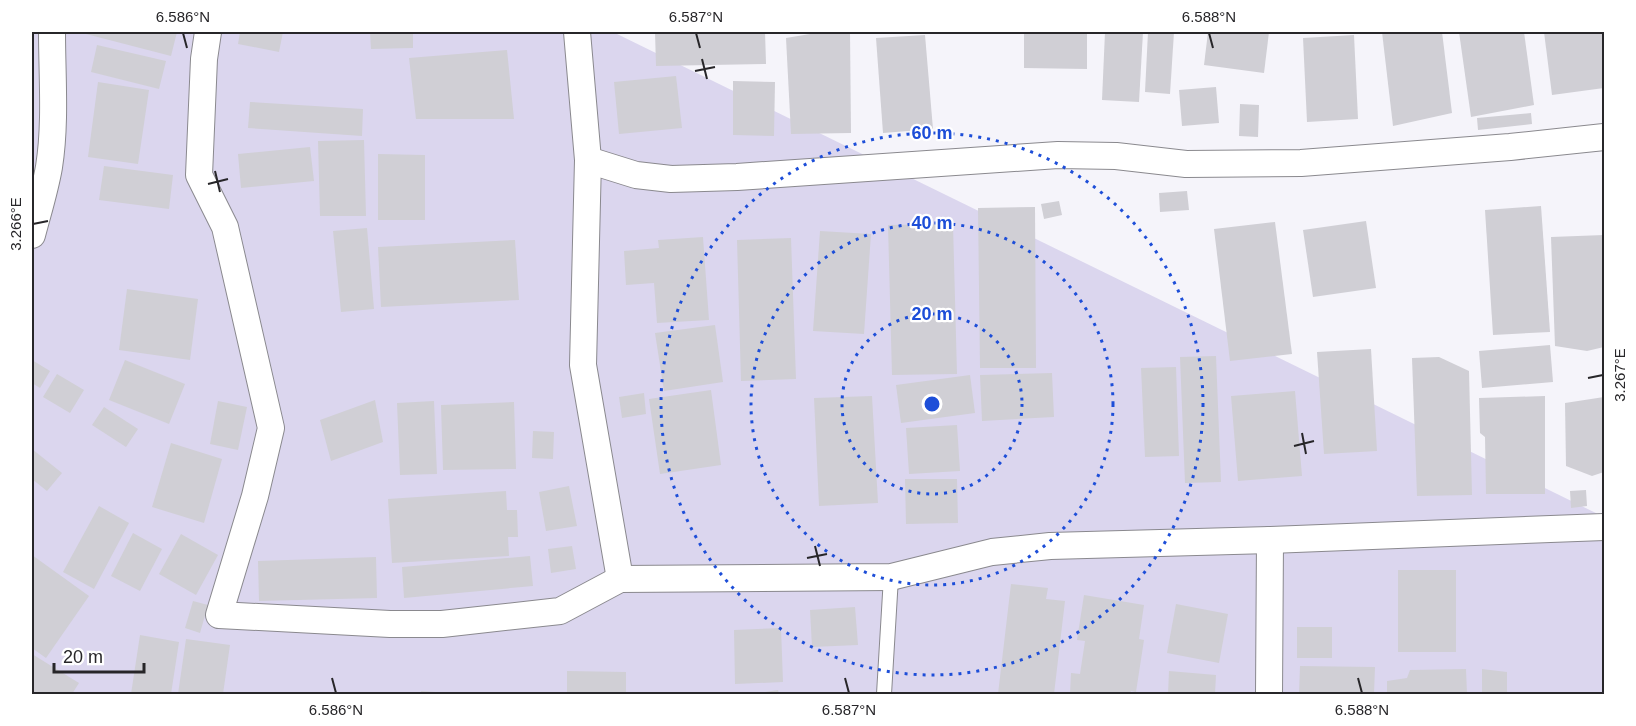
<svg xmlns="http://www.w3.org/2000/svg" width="1636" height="726" font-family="Helvetica,sans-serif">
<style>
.green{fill:#dbd6ee}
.building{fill:#d0cfd5}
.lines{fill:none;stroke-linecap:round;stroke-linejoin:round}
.service-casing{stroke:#8a898e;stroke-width:16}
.minor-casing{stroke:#8a898e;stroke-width:28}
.service{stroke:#fff;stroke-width:14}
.minor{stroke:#fff;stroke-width:26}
.ticks{fill:none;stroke:#272629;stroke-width:2}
.ring{fill:none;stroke:#1d4ed8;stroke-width:3;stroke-dasharray:3 6}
.centre{fill:#1d4ed8;stroke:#fff;stroke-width:3}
.ring-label{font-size:18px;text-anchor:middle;font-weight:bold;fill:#1d4ed8;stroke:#fff;stroke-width:4.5;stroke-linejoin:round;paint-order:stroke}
.neatline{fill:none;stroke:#272629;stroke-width:2}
.ticks-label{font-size:15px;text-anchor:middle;fill:#272629}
</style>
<rect width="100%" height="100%" fill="#f5f4fa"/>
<path class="green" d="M32 32H613L1604 517V694H32Z"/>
<g class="building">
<path d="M87 32H177L171 56 86 34Z"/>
<path d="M240 32H283L279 52 238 44Z"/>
<path d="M370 32H413V48L371 49Z"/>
<path d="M655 32H765L766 64 656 66Z"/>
<path d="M822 32H850L851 133 791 134 786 38Z"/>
<path d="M1024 32H1087V69L1024 68Z"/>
<path d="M1105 32H1143L1139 102 1102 100Z"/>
<path d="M1148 32H1174L1170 94 1145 92Z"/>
<path d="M1208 32H1269L1264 73 1204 65Z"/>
<path d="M1382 32H1442L1452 113 1393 126Z"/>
<path d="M1459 32H1524L1534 105 1471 117Z"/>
<path d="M1544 32H1604V88L1552 95Z"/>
<path d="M925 35 933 129 883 133 876 38Z"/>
<path d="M1354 35 1358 119 1307 122 1303 38Z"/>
<path d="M97 45 166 61 159 89 91 72Z"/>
<path d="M507 50 514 119H416L409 58Z"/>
<path d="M676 76 682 128 619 134 614 82Z"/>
<path d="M733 81 775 82 774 136 733 135Z"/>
<path d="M98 82 149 90 138 164 88 157Z"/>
<path d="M1216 87 1219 123 1182 126 1179 90Z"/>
<path d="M250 102 363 109 362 136 248 128Z"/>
<path d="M1240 104 1259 105 1258 137 1239 136Z"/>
<path d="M1531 113 1532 124 1478 130 1477 118Z"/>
<path d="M364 140 366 216H320L318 141Z"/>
<path d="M310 147 314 181 241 188 238 154Z"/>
<path d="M378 154 425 155V220H378Z"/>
<path d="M104 166 173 175 169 209 99 200Z"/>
<path d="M1187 191 1189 210 1160 212 1159 193Z"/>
<path d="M1059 201 1062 215 1044 219 1041 204Z"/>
<path d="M1541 206 1550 332 1493 335 1485 210Z"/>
<path d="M1035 207 1036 368H980L978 208Z"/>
<path d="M1366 221 1376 288 1313 297 1303 230Z"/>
<path d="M1275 222 1292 354 1230 361 1214 229Z"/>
<path d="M953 224 957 374 892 375 888 225Z"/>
<path d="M367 228 374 309 341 312 333 231Z"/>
<path d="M820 231 871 234 864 334 813 331Z"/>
<path d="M1604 235V347L1587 351 1555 346 1551 237Z"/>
<path d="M703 237 709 320 657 323 654 283 626 285 624 251 659 248 658 240Z"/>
<path d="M791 238 796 379 741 381 737 240Z"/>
<path d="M515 240 519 300 381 307 378 247Z"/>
<path d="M127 289 198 299 190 360 119 350Z"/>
<path d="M715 325 723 382 664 391 655 333Z"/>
<path d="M1550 345 1553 382 1482 388 1479 351Z"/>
<path d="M1371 349 1377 451 1324 454 1317 352Z"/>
<path d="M1216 356 1221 482 1185 483 1180 357Z"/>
<path d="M1439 357 1469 371 1472 495 1417 496 1412 358Z"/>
<path d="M32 360 50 371 40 388 32 383Z"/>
<path d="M125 360 185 384 169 424 109 400Z"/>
<path d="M1176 367 1179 456 1145 457 1141 368Z"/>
<path d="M1052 373 1054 417 982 421 980 375Z"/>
<path d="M57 374 84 390 70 413 43 397Z"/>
<path d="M970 375 975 413 901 423 896 385Z"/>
<path d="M711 390 721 465 660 474 649 399Z"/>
<path d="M1295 391 1302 476 1238 481 1231 396Z"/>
<path d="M644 393 646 414 622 418 619 397Z"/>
<path d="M872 396 878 503 819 506 814 398Z"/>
<path d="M1545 396V494H1486L1485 437 1480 433 1479 398Z"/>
<path d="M1604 397V472L1592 476 1566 466 1565 403Z"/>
<path d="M375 400 383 442 331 461 320 420Z"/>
<path d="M218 401 247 407 238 450 210 444Z"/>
<path d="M434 401 437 474 400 475 397 403Z"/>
<path d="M514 402 516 469 443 470 441 405Z"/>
<path d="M104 407 138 429 126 447 92 425Z"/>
<path d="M957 425 960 471 909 474 906 428Z"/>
<path d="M533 431 554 432 553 459 532 458Z"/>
<path d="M171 443 222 459 204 523 152 507Z"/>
<path d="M32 449 62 473 47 491 32 479Z"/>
<path d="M905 479H957L958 523 906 524Z"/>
<path d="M569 486 577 526 546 531 539 492Z"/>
<path d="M1586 490 1587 506 1571 508 1570 491Z"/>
<path d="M506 491 507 510H517L518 537H508L509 556 392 563 388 499Z"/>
<path d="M99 506 129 523 94 589 63 572Z"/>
<path d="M133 533 162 549 140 591 111 576Z"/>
<path d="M181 534 218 555 196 595 159 574Z"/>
<path d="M572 546 576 569 551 573 548 549Z"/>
<path d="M32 555 89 596 46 658 32 648Z"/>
<path d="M530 556 533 586 404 598 402 567Z"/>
<path d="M376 557 377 598 259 601 258 561Z"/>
<rect x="1398" y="570" width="58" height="82"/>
<path d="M1011 584 1048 588 1046 599 1065 601 1054 694H998Z"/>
<path d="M1084 595 1144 605 1139 639 1144 640 1136 692 1131 691 1130 694H1070L1071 673 1080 674 1085 641 1077 640Z"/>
<path d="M193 601 208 605 200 633 185 628Z"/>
<path d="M1176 604 1228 614 1219 663 1167 653Z"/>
<path d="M855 607 858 645 812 647 810 610Z"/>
<rect x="1297" y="627" width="35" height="31"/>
<path d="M781 628 783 682 735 684 734 630Z"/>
<path d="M140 635 179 642 171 694H131Z"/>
<path d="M186 639 230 645 223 694H178Z"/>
<path d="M32 654 79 683 72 694H32Z"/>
<path d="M1300 666 1375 667 1374 694H1299Z"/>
<path d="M1466 669 1467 694H1387V681L1407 678 1410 670Z"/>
<path d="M1482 669 1507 672V694H1482Z"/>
<path d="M567 671 626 672V694H567Z"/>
<path d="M1169 671 1216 675 1215 694H1168Z"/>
<path d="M778 690 779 694H758V693Z"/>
<path d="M421 691 450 693V694H420Z"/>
</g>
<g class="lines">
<g class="service-casing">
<path id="service" d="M884 694 891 577"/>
</g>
<g class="minor-casing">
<g id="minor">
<path d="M208 32 204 59 199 175 225 227 271 428 255 496 219 615 390 624H442L560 611 620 579 891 577 992 552 1050 546 1270 540 1604 527"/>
<path d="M577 32 588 160 583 365 620 579"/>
<path d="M588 160 636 175 671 179 737 177 1058 155 1116 156 1186 164 1301 163 1510 147 1604 137"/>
<path d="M32 235C38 212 45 190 49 167 56 123 52 76 52 32"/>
<path d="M1269 694 1270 540"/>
</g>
</g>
<use href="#service" class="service"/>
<use href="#minor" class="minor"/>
</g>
<path class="ticks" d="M183 33 187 48M696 33 700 48M1209 33 1213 48M702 59 707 79M695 71 715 67M215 171 220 192M208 184 228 179M33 224 48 221M1588 378 1603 375M1302 433 1306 454M1294 446 1314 441M815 546 820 566M807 558 827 554M332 678 336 693M845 678 849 693M1358 678 1362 693"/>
<g class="ring">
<circle cx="932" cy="404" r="90"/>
<circle cx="932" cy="404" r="181"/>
<circle cx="932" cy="404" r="271"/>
</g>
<circle cx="932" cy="404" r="9" class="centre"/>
<g class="ring-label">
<text x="932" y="139">60 m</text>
<text x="932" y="229">40 m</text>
<text x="932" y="320">20 m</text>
</g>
<rect width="1636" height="726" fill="none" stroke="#ffffff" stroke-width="66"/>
<path d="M54 663v9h90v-9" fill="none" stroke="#272629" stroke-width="3"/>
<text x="63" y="663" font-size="18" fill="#272629" stroke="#ffffff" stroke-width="4.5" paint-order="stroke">20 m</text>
<rect x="33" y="33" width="1570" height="660" class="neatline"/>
<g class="ticks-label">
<text x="183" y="22">6.586°N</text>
<text x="696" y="22">6.587°N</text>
<text x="1209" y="22">6.588°N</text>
<text transform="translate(16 224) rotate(-90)" y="5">3.266°E</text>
<text transform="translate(1620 375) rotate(-90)" y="5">3.267°E</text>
<text x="336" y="715">6.586°N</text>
<text x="849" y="715">6.587°N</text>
<text x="1362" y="715">6.588°N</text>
</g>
</svg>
